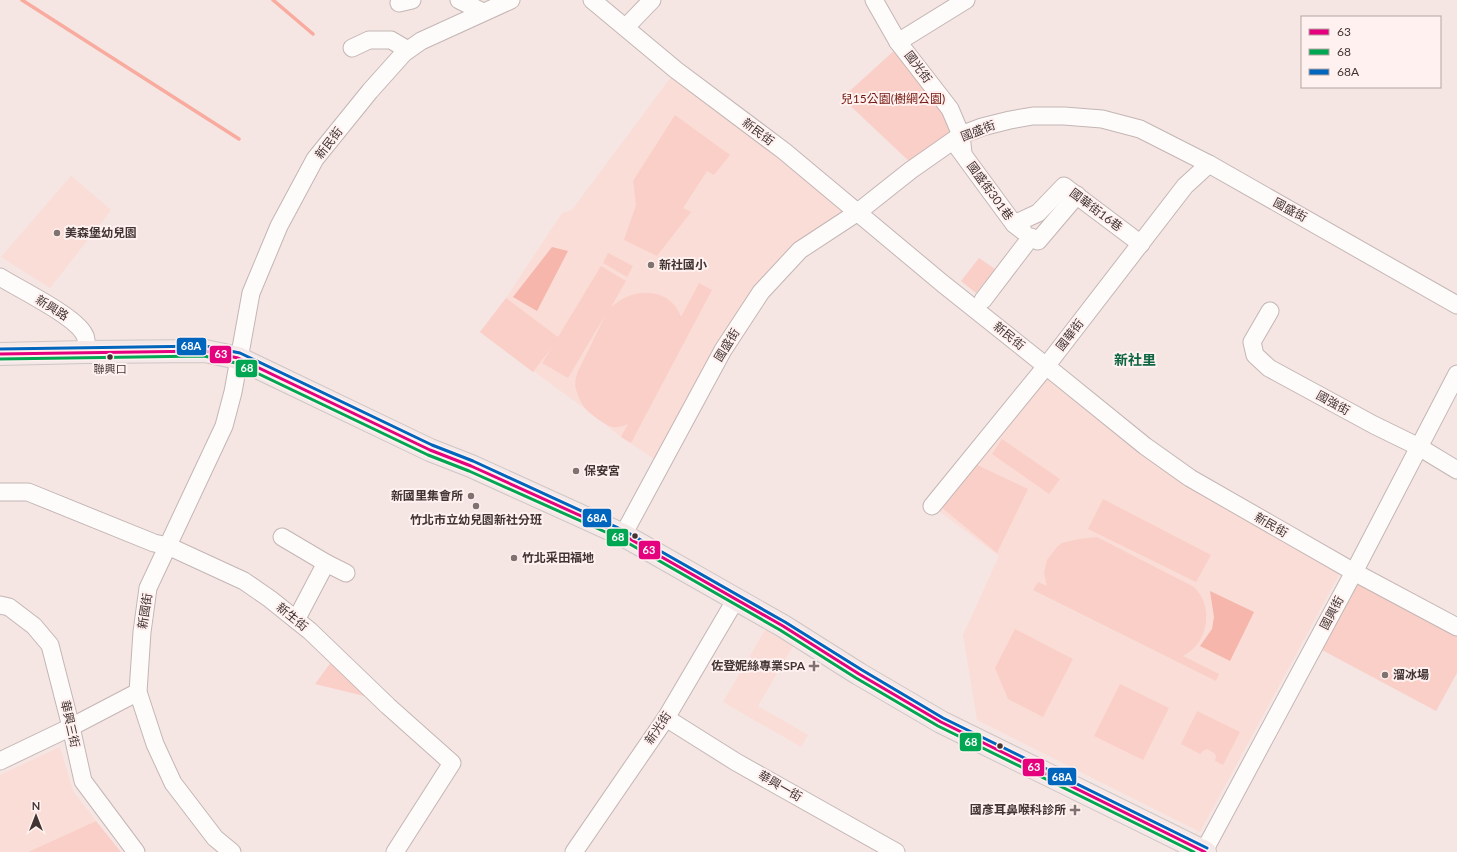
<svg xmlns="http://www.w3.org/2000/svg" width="1457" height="852" font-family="Lato,'Noto Sans TC',sans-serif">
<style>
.built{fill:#faddd7}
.green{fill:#facfc8}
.forest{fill:#f6b6ab}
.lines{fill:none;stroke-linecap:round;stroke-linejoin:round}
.stream{stroke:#f8ab9e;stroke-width:3.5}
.minor-casing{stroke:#c3b6b4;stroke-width:19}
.major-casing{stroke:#cec6c4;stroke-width:24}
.minor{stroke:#fefbfb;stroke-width:17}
.major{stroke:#f4e9e8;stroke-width:22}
.bus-1-casing{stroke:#fff1ef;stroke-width:6}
.bus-2-casing{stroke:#fff1ef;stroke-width:6}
.bus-3-casing{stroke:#fff1ef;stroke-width:6}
.bus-1{stroke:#e5007d;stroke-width:3}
.bus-2{stroke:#00a651;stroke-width:3}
.bus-3{stroke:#0065bd;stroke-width:3}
.poi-dot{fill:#807270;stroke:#fff1ef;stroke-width:1.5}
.bus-dot{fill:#413432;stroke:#fff1ef;stroke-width:1.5}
.labels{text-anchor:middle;stroke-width:4;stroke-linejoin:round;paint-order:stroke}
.bus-label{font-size:11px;fill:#413432;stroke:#fff1ef}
.street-label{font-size:12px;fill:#413432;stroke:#fff1ef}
.park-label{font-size:12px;fill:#72160d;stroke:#fff1ef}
.poi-label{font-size:12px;font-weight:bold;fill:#413432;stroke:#fff1ef;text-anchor:start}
.quarter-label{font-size:14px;font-weight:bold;fill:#0d6641;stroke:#fff1ef}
.line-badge{stroke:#fff1ef;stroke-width:1.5}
.badge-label{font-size:11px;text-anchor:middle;font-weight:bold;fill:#fff}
</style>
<rect width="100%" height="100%" fill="#f5e6e3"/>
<g class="built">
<path d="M674 73 848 211 792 245 755 285 718 343 654 459 621 437 599 419 480 332 506 298 562 213 572 210Z"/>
<path d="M71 176 111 210 50 288 1 257Z"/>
<path d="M1046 378 1126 443 1181 482 1340 573 1200 832 977 720 963 635 999 556 936 509Z"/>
<path d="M768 625 796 641 758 706 808 735 801 747 723 702Z"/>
<path d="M60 747 73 791 96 821 28 852H0V775Z"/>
</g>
<g class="green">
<path d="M897 48 937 100 954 135 912 164 842 98Z"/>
<path d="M675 115 730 155 714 175 707 171 683 208 691 212 657 256 624 240 636 205 633 181Z"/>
<path d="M608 253 633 266 627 277 603 263Z"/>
<path d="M979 258 995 269 976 293 961 281Z"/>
<path d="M601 266 626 281 611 307C615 304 620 300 624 298 646 287 673 293 681 317L699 283 712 290 631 443 621 437 628 424C623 426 617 428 612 427 605 425 591 415 586 409 581 404 578 396 576 389 574 383 576 377 578 371L606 314 568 378 542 363 552 347 533 372 480 332 506 298 558 337Z"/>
<path d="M1002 439 1060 479 1049 494 992 454Z"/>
<path d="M975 464 1028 489 997 553 941 507Z"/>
<path d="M1103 499 1211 555 1196 582 1088 529Z"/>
<path d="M1097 537 1194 587C1214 606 1209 643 1183 656L1219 674 1216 681 1033 590 1038 582 1047 586 1044 573 1047 560 1057 547 1062 543 1079 539Z"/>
<path d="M1358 580 1457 632V673L1436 711 1322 650Z"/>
<path d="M1015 629 1073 659 1043 717 1008 699 995 668Z"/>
<path d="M332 661 368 697 315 684Z"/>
<path d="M1120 684 1169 708 1143 760 1094 736Z"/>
<path d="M1197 711 1240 732 1223 765 1215 761 1216 756 1214 753 1207 749 1203 751 1200 754 1181 744Z"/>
<path d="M96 821 121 852H28Z"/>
</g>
<g class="forest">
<path d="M552 247 568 251 537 311 513 297Z"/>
<path d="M1210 591 1254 612 1230 661 1200 646 1212 629 1214 617Z"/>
</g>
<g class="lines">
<g class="stream">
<path d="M22 0 239 139"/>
<path d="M273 0 313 34"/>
</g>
<g class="minor-casing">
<g id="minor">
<path d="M459 0 483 12"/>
<path d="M592 0 676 70 784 151 942 283 1061 378 1145 446 1190 478 1354 572 1457 627"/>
<path d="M874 0 898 42 950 109 961 135 963 153"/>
<path d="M399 3 412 0"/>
<path d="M626 27 652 0"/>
<path d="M898 42 966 0"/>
<path d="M352 48 369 40H391L408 50"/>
<path d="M956 145 1014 224 1023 231"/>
<path d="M1014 224 1038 213 1064 186 1141 244"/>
<path d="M0 277C19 289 75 316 84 334 87 338 86 346 86 352"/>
<path d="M983 300 1031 237 1038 241 1077 195"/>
<path d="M1270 311 1252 342 1255 355 1269 368 1374 425 1419 447 1457 470"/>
<path d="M0 492H28L154 543 168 546 244 581 270 599 310 631 388 706 452 763 395 852"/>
<path d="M932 506 1047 365 1185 186 1209 164"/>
<path d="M623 535 723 350 761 292 800 250 858 212 911 170 961 135 982 127 1010 120 1033 116H1064L1102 119 1140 129 1209 164 1457 305"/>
<path d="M282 537 326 563 346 573"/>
<path d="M0 605 9 607 34 626 50 645 71 727 83 781 136 852"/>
<path d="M296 620 326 563"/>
<path d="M666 718 736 762 896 852"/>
<path d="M0 761 71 727 138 692"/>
<path d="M1204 851 1354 572 1457 374"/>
<path d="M232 852 215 838 173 783 155 744 138 692 142 632 148 588 224 426 233 392 251 293 279 226 315 159 370 91 404 53 421 41 511 0"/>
<path d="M574 852 666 718 736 599"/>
</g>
</g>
<g class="major-casing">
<path id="major" d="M0 354 86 352 205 351 238 358 430 450 471 466 623 535 783 626 859 674 941 722 1205 852"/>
</g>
<use href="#minor" class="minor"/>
<use href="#major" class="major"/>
<g class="bus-1-casing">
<path id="bus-1" d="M0 354 205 351 238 358 430 450 471 466 623 535 783 626 859 674 941 722 1205 852"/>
</g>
<g class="bus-2-casing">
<path id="bus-2" d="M0 359 204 356 236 363 428 455 469 471 621 539 780 630 856 678 938 726 1194 852"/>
</g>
<g class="bus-3-casing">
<path id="bus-3" d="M0 349 205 346 240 353 432 445 473 461 625 531 785 622 862 670 943 718 1207 848"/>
</g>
<use href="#bus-1" class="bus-1"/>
<use href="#bus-2" class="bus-2"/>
<use href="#bus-3" class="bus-3"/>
</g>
<g class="poi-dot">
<circle cx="57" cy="233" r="4"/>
<circle cx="651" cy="265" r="4"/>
<circle cx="576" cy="471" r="4"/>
<circle cx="471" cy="496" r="4"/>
<circle cx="476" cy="506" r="4"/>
<circle cx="514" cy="558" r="4"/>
<path d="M812 660h4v4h4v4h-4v4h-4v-4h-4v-4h4z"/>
<circle cx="1385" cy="675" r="4"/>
<path d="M1073 804h4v4h4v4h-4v4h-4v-4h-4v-4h4z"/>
</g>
<g class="bus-dot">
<circle cx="110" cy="357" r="3.5"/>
<circle cx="635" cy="536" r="3.5"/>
<circle cx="1000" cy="746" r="3.5"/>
</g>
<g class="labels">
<g class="bus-label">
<text x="110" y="373">聯興口</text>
</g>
<g class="street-label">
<text transform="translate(918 67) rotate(53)" y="4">國光街</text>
<text transform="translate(978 131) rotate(-21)" y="4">國盛街</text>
<text transform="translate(758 132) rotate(37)" y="4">新民街</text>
<text transform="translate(329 143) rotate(-52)" y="4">新民街</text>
<text transform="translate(990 191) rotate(54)" y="4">國盛街301巷</text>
<text transform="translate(1096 210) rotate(37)" y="4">國華街16巷</text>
<text transform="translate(1290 210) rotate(28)" y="4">國盛街</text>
<text transform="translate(52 308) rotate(32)" y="4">新興路</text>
<text transform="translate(1070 335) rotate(-52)" y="4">國華街</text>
<text transform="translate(1009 336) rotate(39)" y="4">新民街</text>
<text transform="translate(727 345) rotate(-58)" y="4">國盛街</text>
<text transform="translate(1333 403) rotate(29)" y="4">國強街</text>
<text transform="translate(1271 525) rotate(30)" y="4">新民街</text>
<text transform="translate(145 611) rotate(-81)" y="4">新國街</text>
<text transform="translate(1332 613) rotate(-62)" y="4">國興街</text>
<text transform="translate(292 617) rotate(39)" y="4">新生街</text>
<text transform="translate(70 724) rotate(77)" y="4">華興三街</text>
<text transform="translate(658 728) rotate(-56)" y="4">新光街</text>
<text transform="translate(780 786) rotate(30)" y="4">華興一街</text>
</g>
<g class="park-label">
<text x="893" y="103">兒15公園(樹網公園)</text>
</g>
<g class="poi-label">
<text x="65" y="237">美森堡幼兒園</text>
<text x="659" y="269">新社國小</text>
<text x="584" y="475">保安宮</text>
<text x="463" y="500" text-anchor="end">新國里集會所</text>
<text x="476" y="524" text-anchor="middle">竹北市立幼兒園新社分班</text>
<text x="522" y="562">竹北采田福地</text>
<text x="805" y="670" text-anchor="end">佐登妮絲專業SPA</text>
<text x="1393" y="679">溜冰場</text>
<text x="1066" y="814" text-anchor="end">國彥耳鼻喉科診所</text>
</g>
<g class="quarter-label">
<text x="1135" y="365">新社里</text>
</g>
</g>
<g class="line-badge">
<rect x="176" y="337" width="31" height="19" rx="4" fill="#0065bd"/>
<rect x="209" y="345" width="23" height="19" rx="4" fill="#e5007d"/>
<rect x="235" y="359" width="23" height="19" rx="4" fill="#00a651"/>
<rect x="582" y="508" width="30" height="20" rx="4" fill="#0065bd"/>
<rect x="606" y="528" width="23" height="19" rx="4" fill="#00a651"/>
<rect x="638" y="540" width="23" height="20" rx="4" fill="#e5007d"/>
<rect x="959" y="732" width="23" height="20" rx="4" fill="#00a651"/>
<rect x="1022" y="758" width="23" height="19" rx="4" fill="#e5007d"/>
<rect x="1047" y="767" width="30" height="19" rx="4" fill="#0065bd"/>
</g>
<g class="badge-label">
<text x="191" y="350">68A</text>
<text x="221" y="358">63</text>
<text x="247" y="372">68</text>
<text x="597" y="522">68A</text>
<text x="618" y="541">68</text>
<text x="649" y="554">63</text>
<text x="971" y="746">68</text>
<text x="1034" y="771">63</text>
<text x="1062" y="781">68A</text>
</g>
<rect x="1301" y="16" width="140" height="72" fill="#fff1ef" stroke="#b3a5a3"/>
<rect x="1309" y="29" width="20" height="6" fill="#e5007d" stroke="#b3a5a3"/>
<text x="1337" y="36" font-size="12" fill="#413432">63</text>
<rect x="1309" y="49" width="20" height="6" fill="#00a651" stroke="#b3a5a3"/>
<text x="1337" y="56" font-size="12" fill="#413432">68</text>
<rect x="1309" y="69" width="20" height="6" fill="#0065bd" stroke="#b3a5a3"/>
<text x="1337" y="76" font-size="12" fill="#413432">68A</text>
<g transform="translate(36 816)" stroke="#fff1ef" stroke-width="3" paint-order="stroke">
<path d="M0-3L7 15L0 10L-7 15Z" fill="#413432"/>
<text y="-6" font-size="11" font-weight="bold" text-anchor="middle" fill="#413432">N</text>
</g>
</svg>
